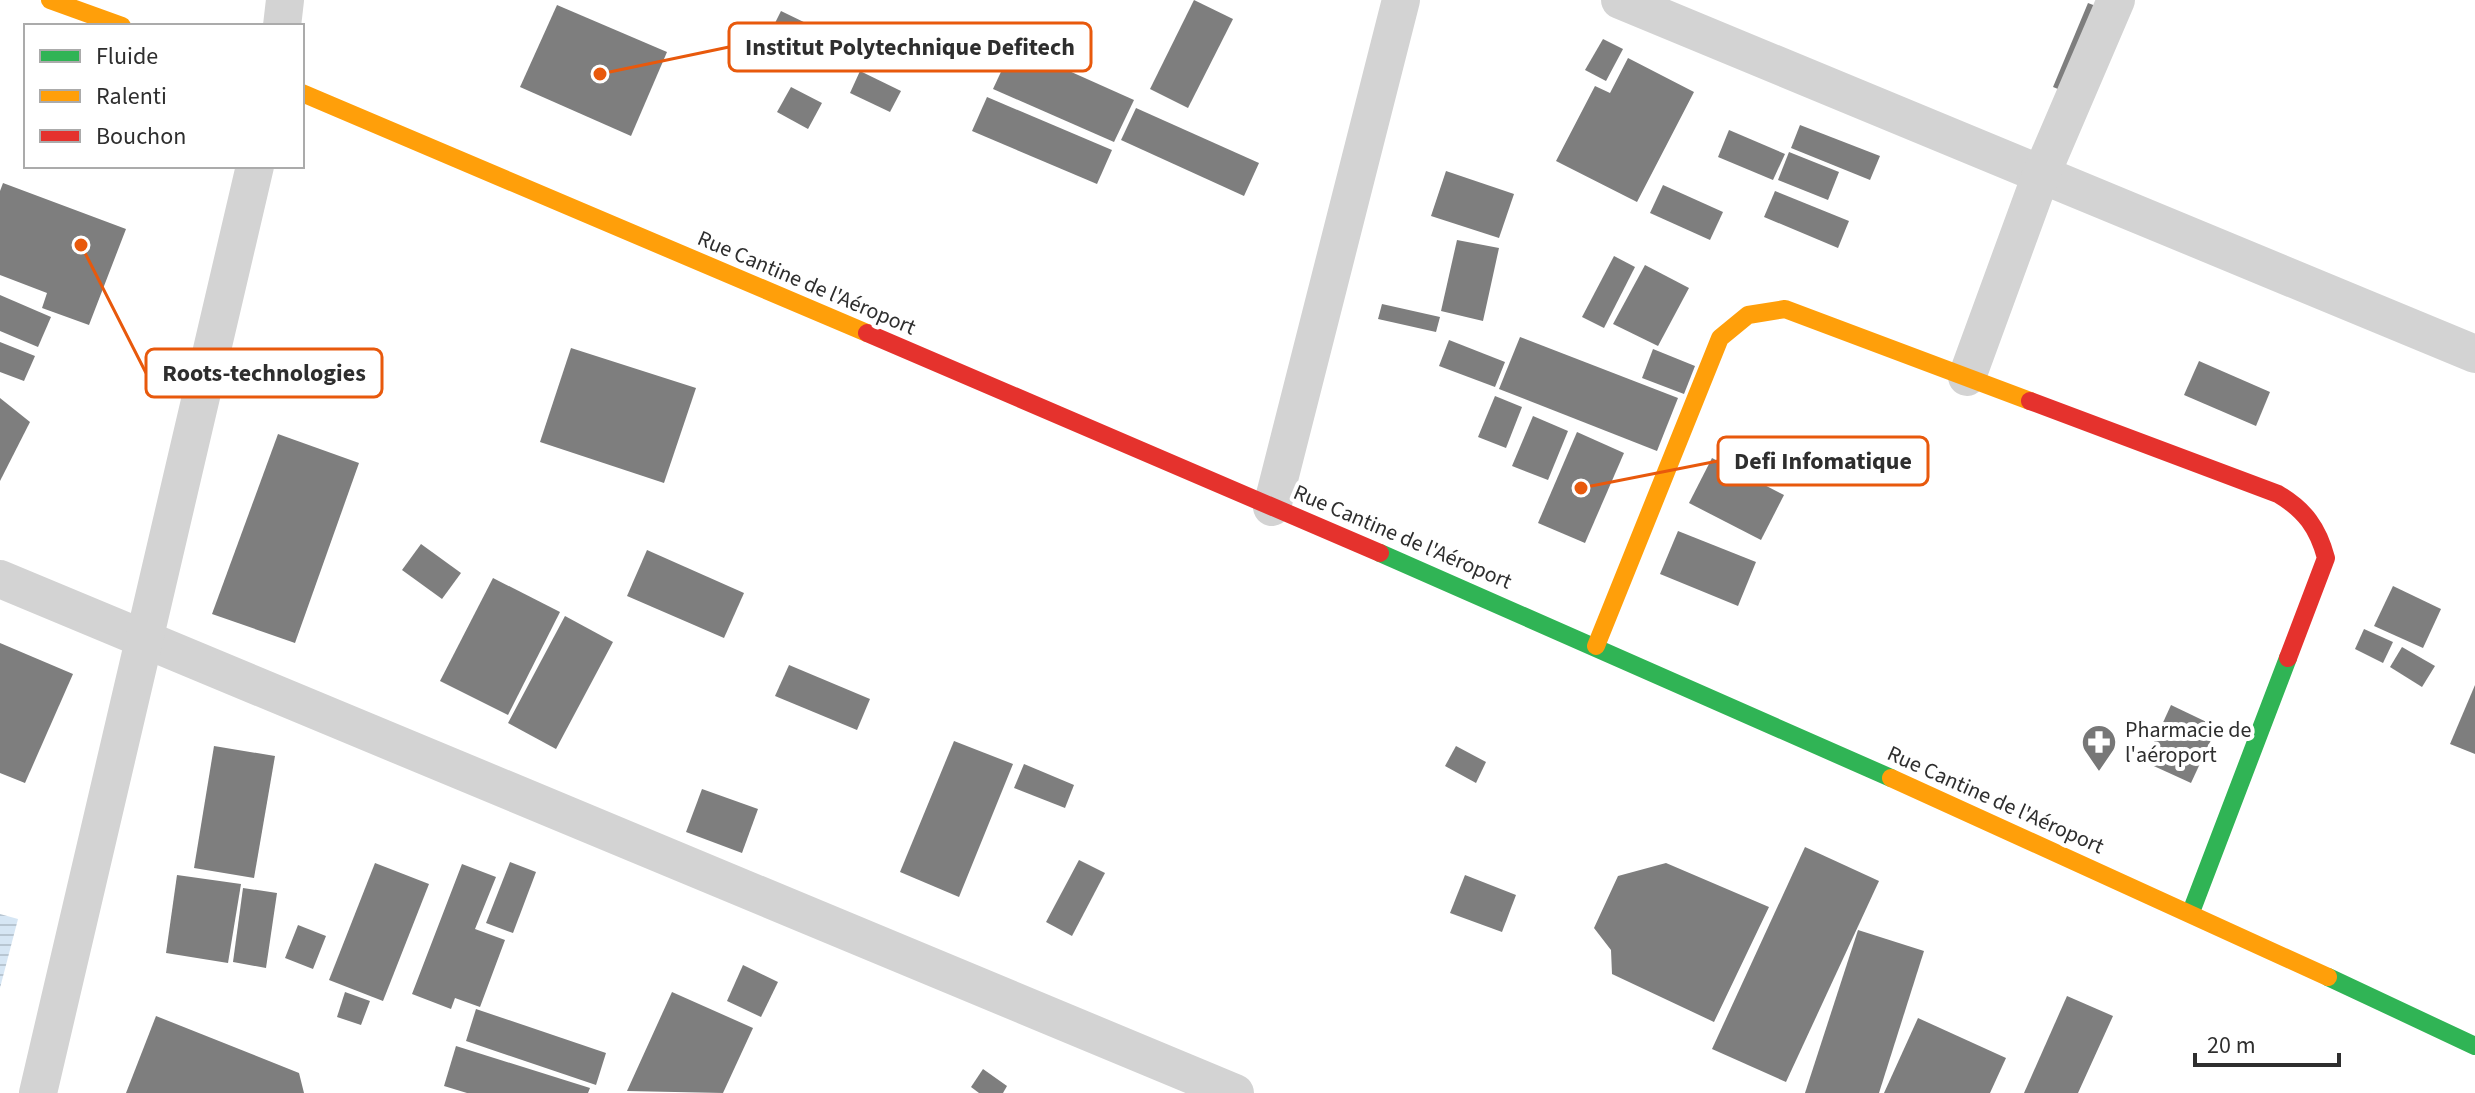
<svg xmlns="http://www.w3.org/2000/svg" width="2475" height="1093" font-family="'Source Sans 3',sans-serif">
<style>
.water{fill:url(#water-rules)}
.building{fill:#7e7e7e}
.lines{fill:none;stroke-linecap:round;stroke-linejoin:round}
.street{stroke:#d3d3d3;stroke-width:38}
.fast{stroke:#30b455;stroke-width:18}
.slow{stroke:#ff9f0a;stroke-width:18}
.jam{stroke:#e5322d;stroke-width:18}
.labels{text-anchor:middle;stroke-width:8;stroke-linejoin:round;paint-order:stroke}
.street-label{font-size:22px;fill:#2e2e2e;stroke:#fff}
.poi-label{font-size:22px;fill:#2e2e2e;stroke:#fff;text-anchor:start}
.leader{fill:none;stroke:#e8590c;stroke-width:3}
.callout-dot{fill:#e8590c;stroke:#fff;stroke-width:3}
.callout{fill:#fff;stroke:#e8590c;stroke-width:3}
.callout-label{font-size:24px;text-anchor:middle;font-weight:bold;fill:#2e2e2e}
</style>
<defs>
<pattern id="water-rules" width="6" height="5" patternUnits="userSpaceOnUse" patternTransform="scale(2)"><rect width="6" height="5" fill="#d6e6f4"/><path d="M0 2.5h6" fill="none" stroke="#b8c6d2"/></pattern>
</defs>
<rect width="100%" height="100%" fill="#fff"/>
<path class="water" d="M0 914 18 919 0 988Z"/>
<g class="building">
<path d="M1194 0 1233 19 1188 108 1150 89Z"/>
<path d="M2088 3 2109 11 2073 95 2053 87Z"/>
<path d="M557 5 667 52 631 136 520 87Z"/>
<path d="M781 11 845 42 831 69 768 37Z"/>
<path d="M1044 22 1062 30 1048 58 1031 50Z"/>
<path d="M1603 39 1623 49 1606 81 1585 70Z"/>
<path d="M1013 46 1134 100 1114 142 993 89Z"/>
<path d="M1628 58 1694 92 1637 202 1556 161 1595 86 1610 93Z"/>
<path d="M860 71 901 91 890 112 850 93Z"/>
<path d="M791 87 822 103 808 129 777 112Z"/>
<path d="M987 97 1112 150 1097 184 972 131Z"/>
<path d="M1136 108 1259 163 1244 196 1121 140Z"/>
<path d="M1800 125 1880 156 1870 180 1791 148Z"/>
<path d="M1729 130 1785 154 1773 180 1718 157Z"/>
<path d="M1789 152 1839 172 1828 200 1778 180Z"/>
<path d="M1446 171 1514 194 1499 238 1431 216Z"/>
<path d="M3 183 126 229 89 325 42 308 47 293 0 275V191Z"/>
<path d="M1663 185 1723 212 1710 240 1650 213Z"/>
<path d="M1775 191 1849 221 1838 248 1764 217Z"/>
<path d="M1457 240 1499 248 1483 321 1441 311Z"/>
<path d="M1614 256 1635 267 1604 328 1582 317Z"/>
<path d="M1645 265 1689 288 1658 346 1613 324Z"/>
<path d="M0 295 51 317 38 347 0 331Z"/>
<path d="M1382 304 1440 317 1436 332 1378 319Z"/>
<path d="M1520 337 1678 398 1657 451 1499 389Z"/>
<path d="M1449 340 1505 362 1495 387 1439 366Z"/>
<path d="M0 342 35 356 24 381 0 372Z"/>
<path d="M571 348 696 388 664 483 540 442Z"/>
<path d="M1653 349 1695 366 1684 394 1642 378Z"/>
<path d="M2199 361 2270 392 2256 426 2184 395Z"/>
<path d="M1495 396 1522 407 1506 448 1478 437Z"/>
<path d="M0 398 30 422 0 481Z"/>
<path d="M1533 416 1568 431 1548 480 1512 466Z"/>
<path d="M1577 432 1624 453 1585 543 1538 523Z"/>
<path d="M278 434 359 463 295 643 212 614Z"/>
<path d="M1712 458 1784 495 1761 540 1689 503Z"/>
<path d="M1678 531 1756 562 1738 606 1660 574Z"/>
<path d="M421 544 461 573 442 599 402 570Z"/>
<path d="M647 550 744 593 724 638 627 596Z"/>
<path d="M493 578 560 612 508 715 440 681Z"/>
<path d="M2393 586 2441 609 2423 648 2374 626Z"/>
<path d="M565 616 613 642 556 749 508 723Z"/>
<path d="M2364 629 2393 642 2383 663 2355 649Z"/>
<path d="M0 643 73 674 25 783 0 773Z"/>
<path d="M2402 647 2435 666 2422 687 2390 667Z"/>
<path d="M789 665 870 699 857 730 775 696Z"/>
<path d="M2475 685V754L2450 744Z"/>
<path d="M2171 705 2217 727 2191 783 2145 762Z"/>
<path d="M954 741 1013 764 959 897 900 872Z"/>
<path d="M214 746 275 756 254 878 194 868Z"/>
<path d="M1456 746 1486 762 1476 783 1445 766Z"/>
<path d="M1024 764 1074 785 1065 808 1014 788Z"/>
<path d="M702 789 758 809 742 853 686 832Z"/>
<path d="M1805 847 1879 881 1786 1082 1712 1049Z"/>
<path d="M1079 860 1105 873 1072 936 1046 922Z"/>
<path d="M510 862 536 872 513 933 486 923Z"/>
<path d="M375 863 429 884 383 1001 329 980Z"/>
<path d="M1666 863 1769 907 1714 1022 1612 974 1611 950 1594 928 1618 876Z"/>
<path d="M462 864 496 877 475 929 505 940 480 1007 455 998 451 1009 412 994Z"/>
<path d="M177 875 241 884 228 963 166 953Z"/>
<path d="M1465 875 1516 895 1502 932 1450 913Z"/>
<path d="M243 888 277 893 266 968 233 962Z"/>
<path d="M298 925 326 936 313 969 285 958Z"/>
<path d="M1858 930 1924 951 1879 1093H1805Z"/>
<path d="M743 965 778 982 761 1017 727 1001Z"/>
<path d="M345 992 370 1001 361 1025 337 1017Z"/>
<path d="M672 992 753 1028 723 1093 627 1091Z"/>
<path d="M2067 996 2113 1016 2078 1093H2024Z"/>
<path d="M476 1009 606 1053 596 1085 466 1041Z"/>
<path d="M156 1016 299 1073 304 1093H126Z"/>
<path d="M1918 1018 2006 1058 1990 1093H1884Z"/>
<path d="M456 1046 590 1088 588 1093H467L444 1086Z"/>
<path d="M983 1069 1007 1086 1003 1093H979L971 1087Z"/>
</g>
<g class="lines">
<g class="street">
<path d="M1620 0 2475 354"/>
<path d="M282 26 285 0"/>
<path d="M1967 377 2041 175 2116 0"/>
<path d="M1272 507 1401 0"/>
<path d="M0 579 1235 1093"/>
<path d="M38 1093 255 166"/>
</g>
<g class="fast">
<path d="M1380 553 1891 778"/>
<path d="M2191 912 2288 658"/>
<path d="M2328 977 2475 1046"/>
</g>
<g class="slow">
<path d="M50 0 122 26"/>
<path d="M302 93 867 333"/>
<path d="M1596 646 1720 338 1748 315 1785 309 2030 401"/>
<path d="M1891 778 2328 977"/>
</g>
<g class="jam">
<path d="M867 333 1380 553"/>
<path d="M2030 401 2278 494C2305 510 2318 528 2326 558L2288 658"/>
</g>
</g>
<defs>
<g id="pharmacy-pin" transform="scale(1.8)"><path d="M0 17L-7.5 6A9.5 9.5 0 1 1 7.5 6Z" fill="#777" stroke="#fff"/><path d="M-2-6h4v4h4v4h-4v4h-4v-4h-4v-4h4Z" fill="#fff"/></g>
</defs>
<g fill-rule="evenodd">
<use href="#pharmacy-pin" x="2099" y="742"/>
</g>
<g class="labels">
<g class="street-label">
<text transform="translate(807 282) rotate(23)" y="8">Rue Cantine de l'Aéroport</text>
<text transform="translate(1403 536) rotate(23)" y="8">Rue Cantine de l'Aéroport</text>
<text transform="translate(1996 799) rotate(24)" y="8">Rue Cantine de l'Aéroport</text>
</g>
<g class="poi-label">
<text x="2125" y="737">Pharmacie de<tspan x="2125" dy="25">l'aéroport</tspan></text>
</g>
</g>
<path class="leader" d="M600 74L729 47M81 245L146 373M1581 488L1718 461"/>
<g class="callout-dot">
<circle cx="600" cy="74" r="8"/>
<circle cx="81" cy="245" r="8"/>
<circle cx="1581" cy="488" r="8"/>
</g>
<g class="callout">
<rect x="729" y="23" width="362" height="48" rx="8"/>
<rect x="146" y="349" width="236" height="48" rx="8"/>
<rect x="1718" y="437" width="210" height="48" rx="8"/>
</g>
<g class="callout-label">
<text x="910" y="55">Institut Polytechnique Defitech</text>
<text x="264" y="381">Roots-technologies</text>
<text x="1823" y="469">Defi Infomatique</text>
</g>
<rect x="24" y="24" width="280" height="144" fill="#ffffff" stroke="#ababab" stroke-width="2"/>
<rect x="40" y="50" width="40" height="12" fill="#30b455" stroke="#ababab" stroke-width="2"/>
<text x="96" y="64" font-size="24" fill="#2e2e2e">Fluide</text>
<rect x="40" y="90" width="40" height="12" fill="#ff9f0a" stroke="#ababab" stroke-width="2"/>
<text x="96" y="104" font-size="24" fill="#2e2e2e">Ralenti</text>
<rect x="40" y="130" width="40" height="12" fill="#e5322d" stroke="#ababab" stroke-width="2"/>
<text x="96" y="144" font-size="24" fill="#2e2e2e">Bouchon</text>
<path d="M2195 1053v12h144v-12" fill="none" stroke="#2e2e2e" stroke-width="4"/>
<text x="2207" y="1053" font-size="24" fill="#2e2e2e" stroke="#ffffff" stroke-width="6" paint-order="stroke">20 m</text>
</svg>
